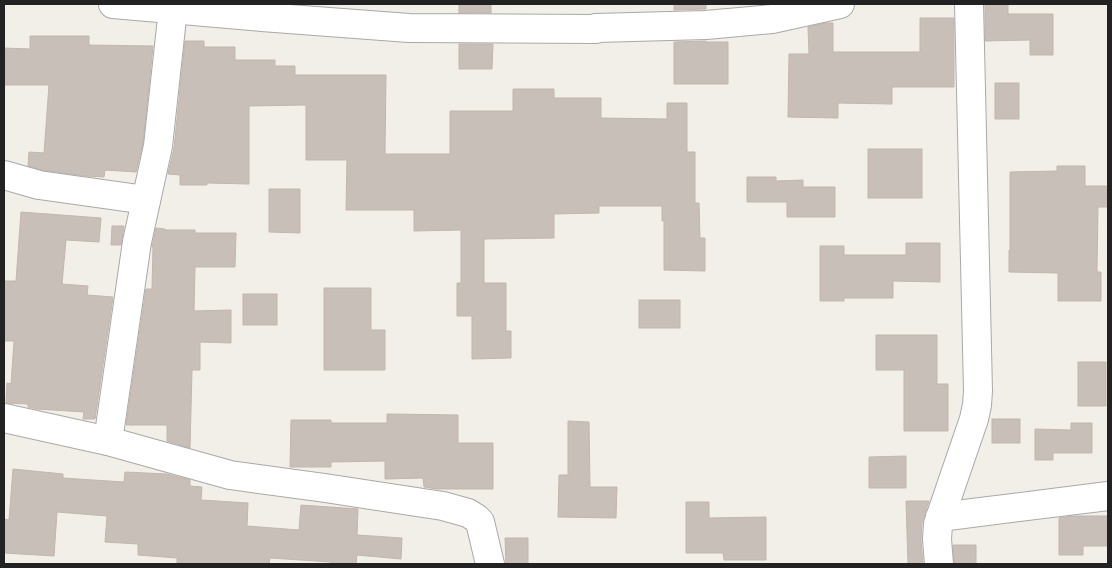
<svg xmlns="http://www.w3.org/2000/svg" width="1112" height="568" font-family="Figtree,sans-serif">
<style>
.building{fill:#c7bfb8;stroke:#c4b6ab}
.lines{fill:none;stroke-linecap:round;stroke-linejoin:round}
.minor-casing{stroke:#a9a9a9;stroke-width:30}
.minor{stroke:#fff;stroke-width:28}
</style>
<rect width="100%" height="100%" fill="#f2efe9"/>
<g class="building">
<rect x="459" y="4" width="32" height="9"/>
<path d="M674 4H706V9L674 10Z"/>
<path d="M985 4H1008V14H1053V55H1030V40L985 41Z"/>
<path d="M920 18H954V87H892V104L838 103V118L788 117 789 54H809L808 27 825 23H833V52H920Z"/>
<path d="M30 36H89V45L153 46 143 143 136 172 105 170 104 177 85 176 42 170 28 166 29 152 44 153 49 85H4V48L30 49Z"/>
<path d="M185 41H204V47H235V60H275V66H295V75H386L385 154H450V111H513V89H554V98H601V118L667 119V103H687V152H695V203H699L700 238H705V271L664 270V221H662V206H599V213L554 214V238L484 239V283H506V331H511V358L472 359V316H457V283H461V230L414 231V210H346L347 160H306V105L249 106V184L207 183V185H180V175L168 174 174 148Z"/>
<path d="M706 41V42H728V84H674V42Z"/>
<path d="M459 44H493L492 69H459Z"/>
<rect x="995" y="83" width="24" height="36"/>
<rect x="868" y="149" width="54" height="49"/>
<path d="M1057 166H1085V186H1108V207H1098L1097 272H1101V301H1058V273L1009 272V250H1010V172L1057 171Z"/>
<path d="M747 177H776V181L803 180V187H835V217H787V202H747Z"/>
<path d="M269 189H300V233L269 232Z"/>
<path d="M21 212 101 218 99 242 66 240 62 284 88 286 87 295 113 297 95 419H83L84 412 37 409 28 407V404L6 403 7 383 11 384 14 341H4V281H16Z"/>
<path d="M112 226H124L121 245H111Z"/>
<path d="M156 228 165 229V230H195V233H236L235 267H195L194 311 231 310V343L200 342V370H192L190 448 167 441V425H126L146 289H152L153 247H152Z"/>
<path d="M906 243H940V282L893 281V298H844V301H820V246H844V255H906Z"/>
<path d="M324 288H371V330H385V370H324Z"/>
<rect x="243" y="294" width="34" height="31"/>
<rect x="639" y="300" width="41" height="28"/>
<path d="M876 335H937V384H948V431H904V370H876Z"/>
<rect x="1078" y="362" width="28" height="44"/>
<path d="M387 414 458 415V443H493V489H437L424 487 423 478 385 479V461L331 462V467H290L291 420H331V423H387Z"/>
<rect x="992" y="419" width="28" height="24"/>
<path d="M568 421 589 422 590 487H617L616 518 558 517 559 475H568Z"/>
<path d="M1071 423H1092V453H1053V460H1035V429L1071 430Z"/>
<path d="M906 456V488H869V457Z"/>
<path d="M13 469 63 474V478L124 482 125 472 167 474 190 480V486L202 487 201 500 248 503 247 526 299 530 301 505 358 509 357 535 402 538 401 559 357 555 356 564H331V562L270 558 269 564H197L177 563V558L138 555V544L105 542 107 516 57 512 54 556 4 553V519L9 520Z"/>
<path d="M906 501H929L922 523 921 540 923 564H908Z"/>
<path d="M686 502H709V518L766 517V560H724L723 553H686Z"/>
<path d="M1072 516H1108V546H1083V555H1059V518Z"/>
<path d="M505 538H528V564H506Z"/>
<path d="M953 545H976V564H954Z"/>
</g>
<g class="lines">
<g class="minor-casing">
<g id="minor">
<path d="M113 4 262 17 409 28 596 29V28L706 25 772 19 840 4"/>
<path d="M4 175 39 185 146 200"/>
<path d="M4 418 108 441 230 475 325 488 443 506 468 513 476 518 480 522 490 564"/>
<path d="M108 441 137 242 158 146 173 9"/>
<path d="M940 517 1108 496"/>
<path d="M939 564 937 539 938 524 974 419 977 405 978 391 969 4"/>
</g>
</g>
<use href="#minor" class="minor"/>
</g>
<rect width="1112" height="568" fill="none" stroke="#222222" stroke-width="10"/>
</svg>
